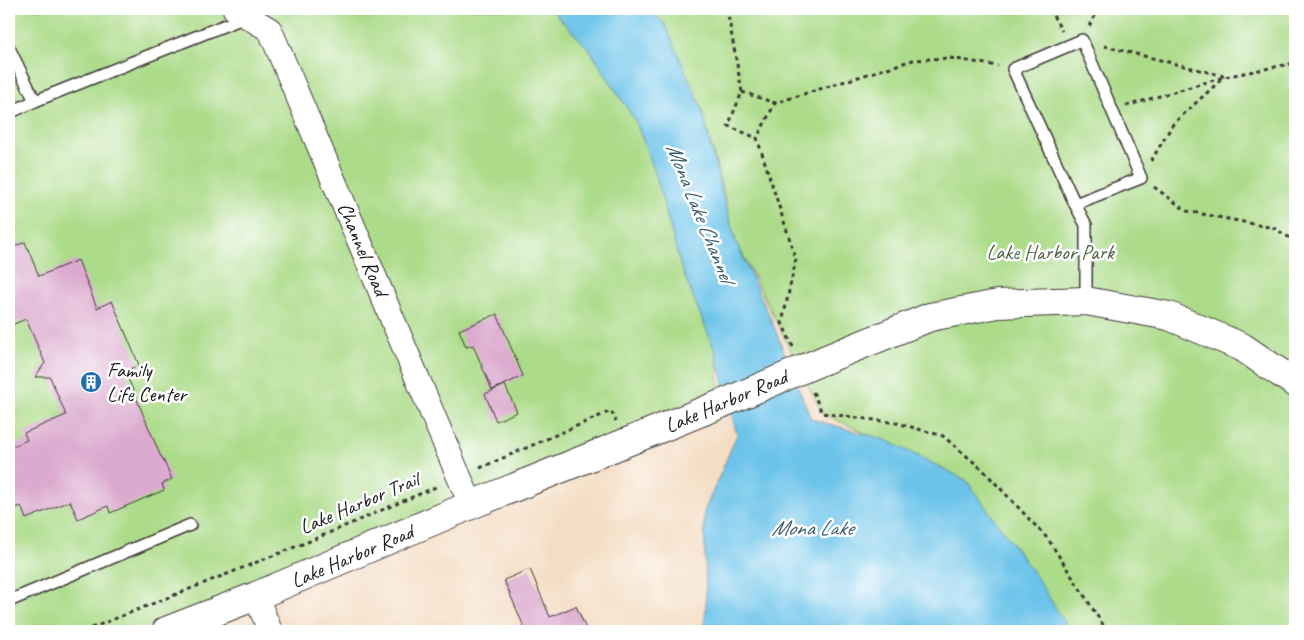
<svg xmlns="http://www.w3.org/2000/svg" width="1304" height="640" font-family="Caveat,sans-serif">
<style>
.green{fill:#acdb89;stroke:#647c52}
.water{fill:#6dc4ea;stroke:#447083}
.building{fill:#dcaacf}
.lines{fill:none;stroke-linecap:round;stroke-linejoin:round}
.service-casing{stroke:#3c3935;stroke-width:14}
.minor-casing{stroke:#3c3935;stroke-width:26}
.tertiary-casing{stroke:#3c3935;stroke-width:30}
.path{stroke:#3c3935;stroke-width:3;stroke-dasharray:4 4;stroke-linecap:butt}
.service{stroke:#fff;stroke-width:11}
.minor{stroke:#fff;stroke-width:24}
.tertiary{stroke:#fff;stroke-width:28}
.tertiary-bridge-casing{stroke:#3c3935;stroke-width:30;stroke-linecap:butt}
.tertiary-bridge{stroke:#fff;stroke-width:28}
.labels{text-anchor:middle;stroke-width:5;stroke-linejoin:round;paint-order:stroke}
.street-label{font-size:21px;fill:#1c1c1c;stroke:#fff}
.park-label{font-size:21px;fill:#4e5f42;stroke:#fff}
.poi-label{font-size:21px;fill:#1c1c1c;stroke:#fff;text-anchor:start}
.water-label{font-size:22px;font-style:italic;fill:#3c5f6e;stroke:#fff}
</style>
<rect width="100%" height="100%" fill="#fff"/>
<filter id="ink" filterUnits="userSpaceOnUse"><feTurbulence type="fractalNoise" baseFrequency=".02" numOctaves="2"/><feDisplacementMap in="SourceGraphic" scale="10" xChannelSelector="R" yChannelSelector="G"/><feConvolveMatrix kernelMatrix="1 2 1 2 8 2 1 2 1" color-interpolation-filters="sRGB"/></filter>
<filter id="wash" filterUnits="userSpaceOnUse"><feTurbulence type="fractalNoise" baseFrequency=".0096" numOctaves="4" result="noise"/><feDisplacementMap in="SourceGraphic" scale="20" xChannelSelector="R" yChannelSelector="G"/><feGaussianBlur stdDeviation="1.12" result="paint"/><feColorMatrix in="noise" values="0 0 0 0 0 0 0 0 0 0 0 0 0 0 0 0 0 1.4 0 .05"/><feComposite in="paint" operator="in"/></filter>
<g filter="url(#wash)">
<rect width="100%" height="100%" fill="#f4ddc3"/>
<g class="green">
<path d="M9 9H551L590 50 636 122 655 172 681 267 716 353 721 404 166 631H9Z"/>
<path d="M649 9H1295V631H1068L966 480 822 413 735 239 702 109Z"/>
</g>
<path class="water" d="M551 9H649L665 24 702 109 719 182 735 239 772 322 811 419 886 440 966 480 1037 578 1070 631H704L706 607 704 512 737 435 716 353 681 267 655 172 636 122 590 50Z"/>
<g id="blocks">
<g class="building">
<path d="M25 242 39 276 78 260 97 308 112 301 139 365 125 371 161 457H162L172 479 162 484 164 490 110 513 108 506 78 519 70 501 26 519 21 506 9 511V448L27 440 24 433 66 415 50 377H35L45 363 26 319 9 326V249Z"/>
<path d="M497 314 523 376 492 390 473 345 466 347 459 330Z"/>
<path d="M505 385 517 412 496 421 485 394Z"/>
<path d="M530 569 550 617 576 606 587 631H516L524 627 504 580Z"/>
</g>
</g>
</g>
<g filter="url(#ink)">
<use href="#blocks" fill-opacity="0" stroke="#3c3935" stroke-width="1"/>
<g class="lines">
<g class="service-casing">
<g id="service">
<path d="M9 48 35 101 248 16"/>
<path d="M9 113 35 101"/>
<path d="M1075 204 1141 178 1082 40 1013 69 1075 204 1086 225V301"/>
<path d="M9 601 190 525"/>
</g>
</g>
<g class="minor-casing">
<g id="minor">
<path d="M235 9 270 30 471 505"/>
<path d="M256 596 270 631"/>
</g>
</g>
<g class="tertiary-casing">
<g id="tertiary">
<path d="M824 360 930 317 998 304 1086 301 1169 316 1242 347 1295 383"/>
<path d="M166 631 256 596 471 505 721 404"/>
</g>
</g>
<g class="path">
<path d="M727 9 742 92 728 126 757 138"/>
<path d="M1049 9 1062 31"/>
<path d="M1089 26 1099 9"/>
<path d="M1104 46 1224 76"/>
<path d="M742 92 775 103"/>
<path d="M1126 106 1224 77 1295 63"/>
<path d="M1151 161 1173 124 1224 77"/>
<path d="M1154 187 1187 211 1274 228 1295 241"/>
<path d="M793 347 782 323 796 259 757 138 775 103 913 60 950 58 998 66"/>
<path d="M813 392 822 413 897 423 943 436 983 470 1048 539 1107 631"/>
<path d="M480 468 611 411 616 421"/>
<path d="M84 631 310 541 438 486"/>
</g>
<use href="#service" class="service"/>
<use href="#minor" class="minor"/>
<use href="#tertiary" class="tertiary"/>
<g class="tertiary-bridge-casing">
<path id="tertiary-bridge" d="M721 404 824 360"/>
</g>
<use href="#tertiary-bridge" class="tertiary-bridge"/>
</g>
</g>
<defs>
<g id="building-disc" transform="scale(1.125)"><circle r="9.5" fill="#1f6fb2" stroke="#fff"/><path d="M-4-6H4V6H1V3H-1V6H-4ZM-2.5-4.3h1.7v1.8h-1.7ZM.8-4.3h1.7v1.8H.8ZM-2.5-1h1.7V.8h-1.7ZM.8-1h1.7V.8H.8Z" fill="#fff"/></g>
</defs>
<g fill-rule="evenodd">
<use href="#building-disc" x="91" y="382"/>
</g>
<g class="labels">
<g class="street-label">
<text transform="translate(363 249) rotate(67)" y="7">Channel Road</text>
<text transform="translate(726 401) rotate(-23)" y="7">Lake Harbor Road</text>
<text transform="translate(359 503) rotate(-23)" y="7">Lake Harbor Trail</text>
<text transform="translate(352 556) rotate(-23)" y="7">Lake Harbor Road</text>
</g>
<g class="park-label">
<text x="1050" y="259">Lake Harbor Park</text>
</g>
<g class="poi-label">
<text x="107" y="377">Family<tspan x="107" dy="24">Life Center</tspan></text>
</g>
<g class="water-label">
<text transform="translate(701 212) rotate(68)" y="8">Mona Lake Channel</text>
<text x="812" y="535">Mona Lake</text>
</g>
</g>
<rect width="1304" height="640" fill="none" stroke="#fff" stroke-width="30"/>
</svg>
